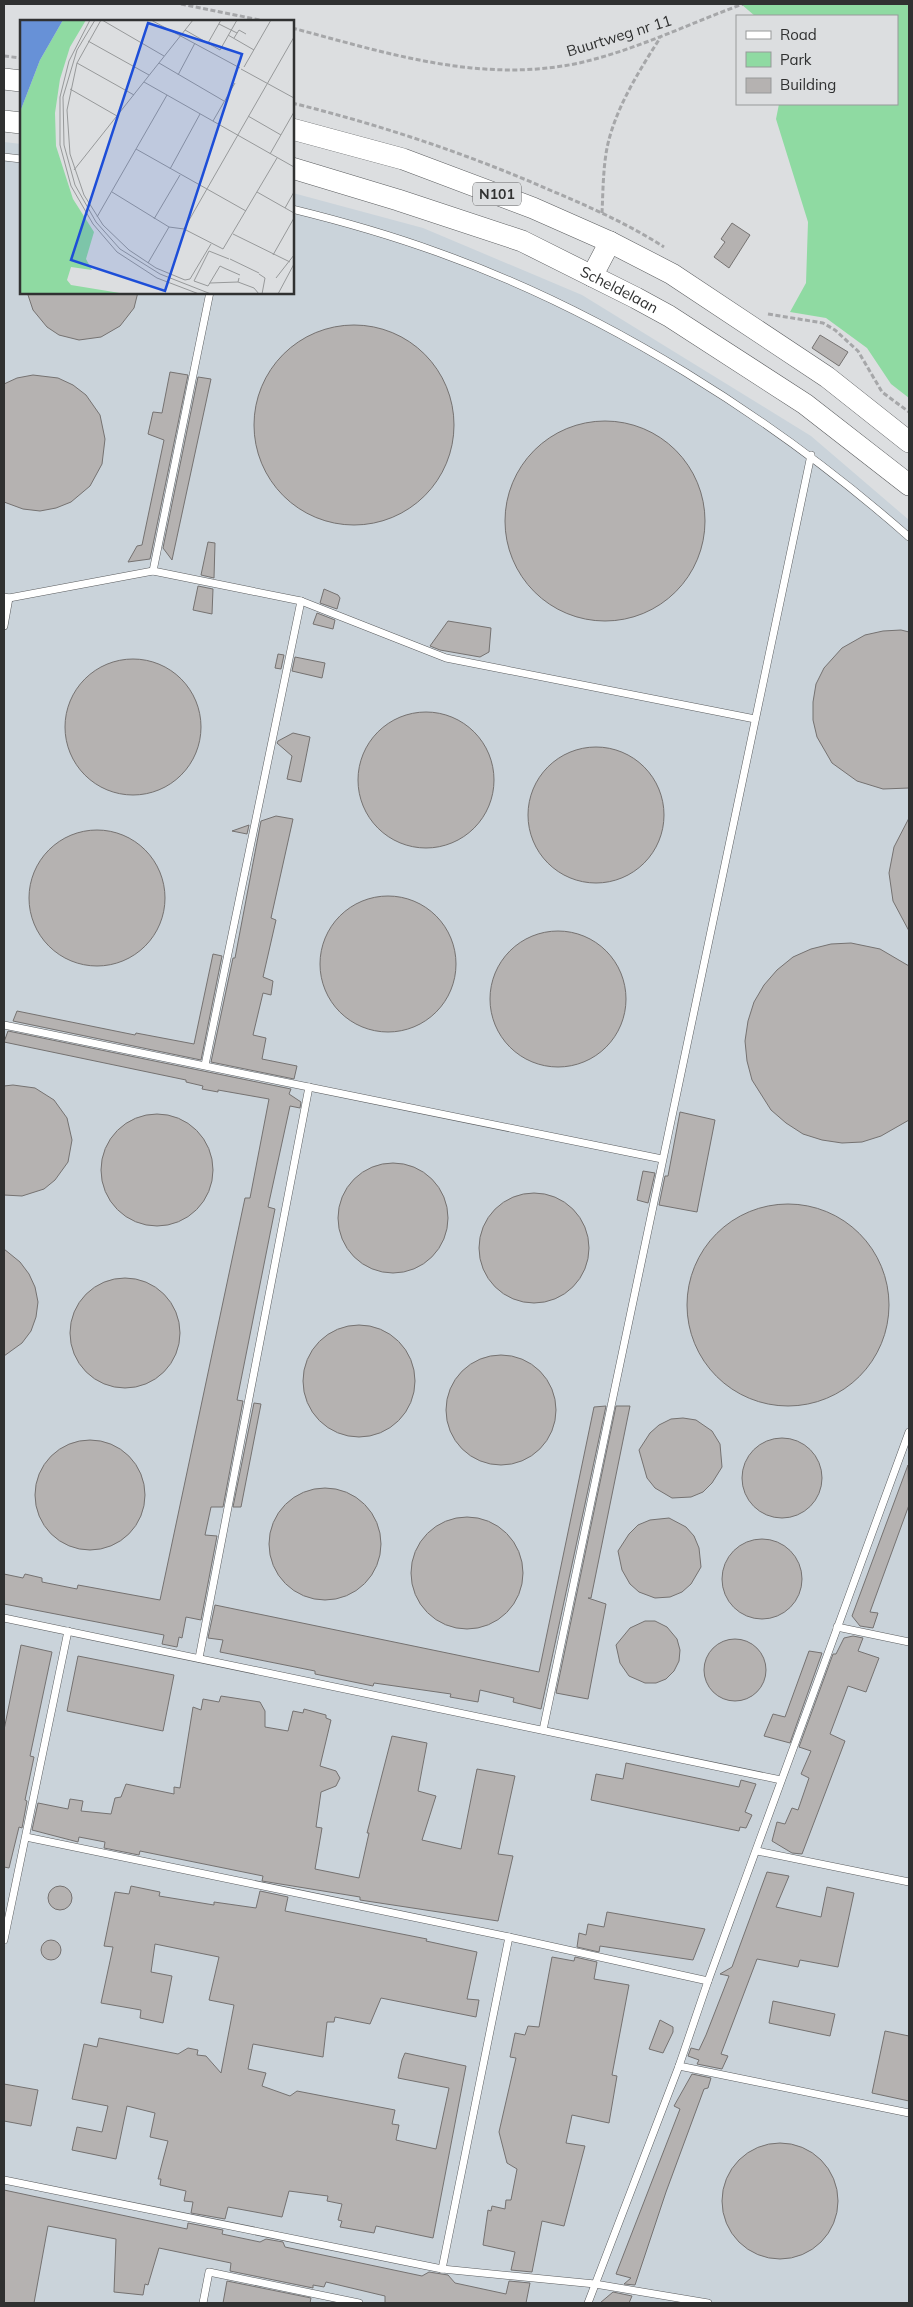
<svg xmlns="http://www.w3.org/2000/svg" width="913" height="2307" font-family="Mulish,sans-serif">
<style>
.built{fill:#cad3da}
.green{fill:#8fdaa2}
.building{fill:#b5b2b1;stroke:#757271}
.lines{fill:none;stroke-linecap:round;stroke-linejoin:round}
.service-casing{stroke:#5b5d5f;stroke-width:8}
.primary-casing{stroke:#5b5d5f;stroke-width:22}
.path{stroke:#a6a7a9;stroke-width:3;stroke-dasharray:5 2.5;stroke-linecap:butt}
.service{stroke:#fff;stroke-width:7}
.primary{stroke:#fff;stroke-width:21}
.labels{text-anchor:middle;stroke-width:4;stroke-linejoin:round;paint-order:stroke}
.shield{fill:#dcdee0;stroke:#646566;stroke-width:1}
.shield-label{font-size:14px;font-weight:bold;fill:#303131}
.street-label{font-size:15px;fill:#303131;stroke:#dcdee0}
.inset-road{fill:none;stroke:#97999a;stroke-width:1}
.view{fill:#1d4ed8;fill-opacity:0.15;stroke:#1d4ed8;stroke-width:2.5}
.inset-edge{fill:none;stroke:#303131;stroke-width:2.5}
</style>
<rect width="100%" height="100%" fill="#dcdee0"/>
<path class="built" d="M4 142 21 144V292H292L293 193 423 228 582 295 811 436 909 520V2303H4Z"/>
<path class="green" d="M741 4H909V398L891 384 867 348 826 318 790 312 806 283 808 222 776 119 779 104H897V16H755Z"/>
<g class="building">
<path d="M732 223 750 235 729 268 714 257 725 242 721 239Z"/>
<path d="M27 292H138L134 308 120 326 101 337 79 340 59 335 47 327 33 310Z"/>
<circle cx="354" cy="425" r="100"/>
<path d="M820 335 848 352 839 366 812 348Z"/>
<path d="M170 372 188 375 150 559 128 562 137 546 142 545 164 440 148 434 153 412 162 413Z"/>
<path d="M33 375 58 378 73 385 86 395 100 415 105 439 102 464 90 486 71 502 56 508 40 511 23 509 4 502V384L17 378Z"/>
<path d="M198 377 211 379 172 560 163 548Z"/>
<circle cx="605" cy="521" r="100"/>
<path d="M208 542 215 543 214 578 201 575Z"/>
<path d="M198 586 213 589 212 614 193 610Z"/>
<path d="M324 589 338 595 340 598 337 609 320 603Z"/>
<path d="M317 613 335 620 333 629 313 624Z"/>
<path d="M448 621 491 628 489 652 480 657 440 650 430 646Z"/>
<path d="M901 630 909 632V788L883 789 857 781 832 763 817 737 813 720V702L816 684 824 668 842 648 865 635 883 631Z"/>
<path d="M278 654 284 655 281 669 275 668Z"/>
<path d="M295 657 325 663 322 678 292 671Z"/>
<circle cx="133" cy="727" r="68"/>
<circle cx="426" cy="780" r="68"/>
<path d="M293 733 310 737 301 782 287 779 292 756 277 743 278 741Z"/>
<circle cx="596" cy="815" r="68"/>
<path d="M276 816 293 819 271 918 276 920 263 977 273 981 271 995 263 993 253 1035 266 1038 262 1059 297 1066 294 1079 211 1062 233 958H235L261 821Z"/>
<path d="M909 818V931L893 901 889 873 894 847Z"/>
<path d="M249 825 247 834 232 831Z"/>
<circle cx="97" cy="898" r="68"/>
<circle cx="388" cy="964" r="68"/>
<circle cx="558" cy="999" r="68"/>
<path d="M851 943 880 949 909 966V1120L881 1136 862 1142 842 1143 822 1140 803 1134 786 1123 771 1110 752 1080 747 1061 745 1041 748 1021 754 1002 764 985 777 970 793 957 811 949 831 944Z"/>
<path d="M213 954 222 956 201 1060 13 1021 17 1011 135 1035 136 1033 194 1044Z"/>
<path d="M8 1031 291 1089 289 1094 301 1102 300 1108 290 1106 268 1207 275 1209 237 1400 243 1401 223 1507H211L205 1535 217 1536 201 1620 186 1617 182 1638 179 1637 177 1647 162 1644 164 1635 4 1604V1574L23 1578 25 1574 42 1578V1582L77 1589 78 1585 160 1600 245 1198H250L269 1099 218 1090V1092L202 1089 203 1086 186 1082V1080L4 1042Z"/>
<path d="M13 1085 35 1088 54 1100 67 1118 72 1140 68 1162 55 1180 44 1189 22 1196 4 1195V1086Z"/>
<path d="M680 1112 715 1120 697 1212 659 1205 665 1176H668Z"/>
<circle cx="157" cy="1170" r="56"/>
<circle cx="393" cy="1218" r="55"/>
<path d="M643 1171 655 1173 648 1203 637 1200Z"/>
<circle cx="534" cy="1248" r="55"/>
<circle cx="788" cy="1305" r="101"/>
<path d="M4 1249 20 1262 29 1274 35 1287 38 1302 36 1317 31 1331 22 1343 4 1356Z"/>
<circle cx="125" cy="1333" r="55"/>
<circle cx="359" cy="1381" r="56"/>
<circle cx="501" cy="1410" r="55"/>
<path d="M254 1403 261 1404 241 1507H233Z"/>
<path d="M606 1406 541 1709 513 1702 514 1698 480 1690 478 1702 450 1697 451 1694 374 1683 373 1686 315 1674V1671L220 1652 223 1640 208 1638 215 1605 539 1672 594 1407Z"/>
<path d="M616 1406H630L591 1598H588L606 1604 588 1699 556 1693Z"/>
<path d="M683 1418 696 1420 712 1431 720 1444 722 1467 712 1483 703 1492 691 1497 672 1498 655 1488 647 1478 639 1450 650 1433 659 1425 671 1419Z"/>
<circle cx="782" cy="1478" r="40"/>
<circle cx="90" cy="1495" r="55"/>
<path d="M908 1465 909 1505 870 1612 878 1613 873 1628 860 1626 852 1616Z"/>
<circle cx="325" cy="1544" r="56"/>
<circle cx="467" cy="1573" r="56"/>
<path d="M669 1518 686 1527 694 1536 699 1548 701 1567 691 1584 682 1592 670 1597 655 1598 639 1592 630 1584 622 1570 618 1551 629 1534 638 1525 650 1520Z"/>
<circle cx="762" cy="1579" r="40"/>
<path d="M645 1621H655L667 1627 677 1639 680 1650 679 1661 674 1671 666 1679 656 1683H645L629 1676 620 1663 616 1645 630 1628Z"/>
<path d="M853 1636 863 1638 858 1651 879 1658 866 1692 848 1686 830 1734 845 1741 802 1854 792 1853 772 1841 777 1822 785 1824 792 1808 798 1810 809 1778 801 1774 811 1751 799 1747 833 1654H836L844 1638Z"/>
<circle cx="735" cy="1670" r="31"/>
<path d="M21 1645 52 1652 30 1756 34 1757 25 1800 27 1801 22 1828 19 1827 9 1868 4 1867V1730Z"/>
<path d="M809 1651 822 1653 790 1743 764 1736 773 1714 785 1717Z"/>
<path d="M78 1656 174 1675 163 1731 67 1711Z"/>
<path d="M221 1696 260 1702 265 1711V1727L288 1731 293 1711 303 1713 304 1709 326 1715V1718L331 1720 320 1766 336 1771 340 1778 336 1786 321 1792 316 1827 322 1828 315 1869 359 1878 369 1833H367L392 1736 427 1743 418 1791 436 1796 422 1840 461 1849 477 1769 515 1776 498 1854 513 1856 498 1921 360 1900V1897L262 1881 263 1876 140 1851 139 1855 104 1848 105 1842 79 1837 78 1842 32 1830 38 1803 68 1809 70 1799 83 1801 81 1811 111 1814 115 1798 121 1797 126 1784 174 1794V1787L180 1788 193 1707 201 1710 203 1699 219 1702Z"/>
<path d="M626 1763 739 1787 741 1780 756 1784 745 1812 752 1815 746 1828 740 1827 739 1831 591 1800 596 1774 623 1779Z"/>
<path d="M767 1872 789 1876 776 1907 821 1917 827 1887 854 1893 838 1967 800 1960 798 1967 757 1959 721 2054 728 2056 722 2069 697 2064 699 2060 688 2056 691 2048 699 2050 706 2035 729 1976 720 1974 732 1967Z"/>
<path d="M131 1886 160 1892 159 1896 214 1905V1902L256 1908 260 1891 288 1897 285 1911 427 1939 426 1941 477 1952 467 1999 479 2000 476 2017 381 1998 370 2024 335 2017 334 2022H327L323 2057 253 2044 248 2069 266 2073 262 2086 290 2096 297 2091 395 2110 392 2124 399 2125 396 2140 436 2149 449 2088 398 2078 402 2060 405 2053 466 2066 433 2238 376 2226 374 2233 340 2227 342 2221 338 2220 342 2204 327 2201 328 2196 289 2191 282 2217 228 2207 225 2219 191 2213 193 2202 184 2201 186 2191 160 2185 161 2179H158L168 2141 150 2137 155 2113 127 2106 116 2159 72 2150 77 2127 102 2132 108 2106 72 2099 84 2044 97 2047 99 2038 178 2054 188 2048 198 2050 197 2055 206 2056 221 2073 234 2005 209 2000 219 1957 155 1944 151 1972 172 1976 163 2023 140 2018 141 2010 101 2003 113 1947 104 1946 115 1892 129 1894Z"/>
<circle cx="60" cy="1898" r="12"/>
<path d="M607 1912 705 1929 693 1960 600 1946 599 1952 577 1947 579 1933 586 1935 588 1924 604 1927Z"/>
<circle cx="51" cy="1950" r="10"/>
<path d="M552 1957 574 1961 575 1957 597 1962 594 1979 629 1985 612 2075 617 2076 609 2123 572 2115 566 2143 585 2146 564 2226 542 2221 532 2272 511 2270 515 2252 483 2245 488 2210 491 2211 492 2206 505 2209 506 2200H511L517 2169 507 2163 499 2132 516 2058 510 2057 515 2033 525 2035 528 2026 539 2027Z"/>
<path d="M773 2001 835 2014 830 2036 769 2023Z"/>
<path d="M660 2020 673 2027V2032L663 2053 649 2049Z"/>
<path d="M885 2031 909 2036V2101L872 2093Z"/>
<path d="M692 2074 711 2078 708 2088 704 2089 666 2192 635 2285 624 2284 631 2278 616 2274 680 2109 674 2106Z"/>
<path d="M4 2084 38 2090 31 2126 4 2121Z"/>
<circle cx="780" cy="2201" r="58"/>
<path d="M4 2190 187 2229 188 2223 223 2230 222 2234 260 2242 266 2239 283 2242 285 2247 422 2276 429 2272 448 2275 455 2283 506 2294 509 2281 530 2283 526 2303H385V2296L326 2282 324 2287 313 2285V2288L230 2271 231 2263 159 2248 148 2285 145 2284 143 2295 114 2292 116 2239 48 2226 34 2303H4Z"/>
<path d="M227 2281 311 2298 310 2303H223Z"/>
<path d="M613 2292 632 2296 629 2303H600Z"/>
</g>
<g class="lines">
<g class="service-casing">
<g id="service">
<path d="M4 157 21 159"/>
<path d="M292 209C341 221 390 235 437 252 606 312 775 419 909 537"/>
<path d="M153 571 210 292"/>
<path d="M4 597 9 598 153 571 301 601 446 658 755 719"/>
<path d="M4 626 9 598"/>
<path d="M4 1025 662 1159"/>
<path d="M205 1065 301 601"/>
<path d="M4 1618 781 1780"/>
<path d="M837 1627 909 1642"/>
<path d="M199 1658 309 1087"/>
<path d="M543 1730 811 455"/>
<path d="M26 1837 509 1937 708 1981"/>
<path d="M757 1851 909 1882"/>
<path d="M4 1940 68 1631"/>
<path d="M679 2066 909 2113"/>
<path d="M4 2180 442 2269 595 2284 708 2303"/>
<path d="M442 2269 509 1937"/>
<path d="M203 2303 209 2272 359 2303"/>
<path d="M588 2303 679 2066 708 1981 909 1432"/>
</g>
</g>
<g class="primary-casing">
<g id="primary">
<path d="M4 79 21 81"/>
<path d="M4 121 21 123"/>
<path d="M292 129 403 159 533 208 610 242 672 274 827 377 909 442"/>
<path id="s1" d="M292 168 398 200 522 241 636 298 669 316 805 404 909 485"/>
<path d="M592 276 610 242"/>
</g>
</g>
<g class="path">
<path d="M181 4 265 21"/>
<path d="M292 28C387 53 480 84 579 63 636 50 688 24 743 4"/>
<path d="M4 56 21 58"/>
<path d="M292 103C381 125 468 154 552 191 590 207 628 224 664 247"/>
<path d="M602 213C603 192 603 169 607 148 615 109 639 71 660 38"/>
<path d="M768 314 823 323 835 330 858 351 882 392 909 412"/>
</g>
<use href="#service" class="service"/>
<use href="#primary" class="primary"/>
</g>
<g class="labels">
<rect class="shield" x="473" y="182.5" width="48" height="23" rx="4"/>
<g class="shield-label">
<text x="497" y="199">N101</text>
</g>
<g class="street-label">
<text transform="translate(619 36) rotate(-17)" y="5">Buurtweg nr 11</text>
<text dy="5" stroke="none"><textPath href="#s1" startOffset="350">Scheldelaan</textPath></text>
</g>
</g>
<g transform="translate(20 20)">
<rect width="274" height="274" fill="#dcdee0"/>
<path d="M43 0H66L50 27 40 59 35 93 36 126 53 179 74 212 66 239 72 250 51 247 47 260 51 265 106 274H0V92L20 40Z" fill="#8fdaa2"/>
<path d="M0 0H43L20 40 0 92Z" fill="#6791d7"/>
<path class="inset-road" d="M70 0 49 41 40 77V125L51 166 73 204 97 232 137 258 179 274M75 0 57 30 43 77 44 125 55 165 76 202 100 229 140 254 191 274M81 0 57 43 47 90 50 134 64 175 83 205 109 230 136 248 165 260 170 259 191 224M82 0 144 36M131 0 220 48M199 4 217 13M165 10 200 30 217 0M208 15 234 30M214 18 219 10 226 14M68 21 129 55M188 23 201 0M57 43 114 75M139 43 204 81M224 47 251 0M221 49 274 78M158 55 175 23M124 62 274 147M50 69 97 96M228 96 261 115M193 101 215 63M116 129 226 191M250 134 274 92M150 149 180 94M54 150 173 0M92 172 149 207 164 209 203 229 257 138M237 172 274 193M265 188 274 172M77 197 147 75M134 199 160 155M164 209 274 17M213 214 270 242M253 235 274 198M210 239 239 253M128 243 149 207M204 248 200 246 188 266 174 261 189 231 209 239M204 248 220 255M239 254 245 258 242 274M219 258 218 262 234 268 239 274M256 258 274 235M190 263 218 262M258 274 274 244"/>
<path class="view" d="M128 3 222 34 145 271 51 240Z"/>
<rect width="274" height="274" class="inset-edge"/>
</g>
<rect width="913" height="2307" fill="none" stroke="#303131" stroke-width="10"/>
<rect x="736" y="15" width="162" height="90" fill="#dcdee0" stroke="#97999a"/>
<rect x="746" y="31" width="25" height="8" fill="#ffffff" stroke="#97999a"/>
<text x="780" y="40" font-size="15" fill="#303131">Road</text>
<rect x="746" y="52" width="25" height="15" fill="#8fdaa2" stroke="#97999a"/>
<text x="780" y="65" font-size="15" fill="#303131">Park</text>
<rect x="746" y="78" width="25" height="15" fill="#b5b2b1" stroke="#97999a"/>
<text x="780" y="90" font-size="15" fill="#303131">Building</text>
</svg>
